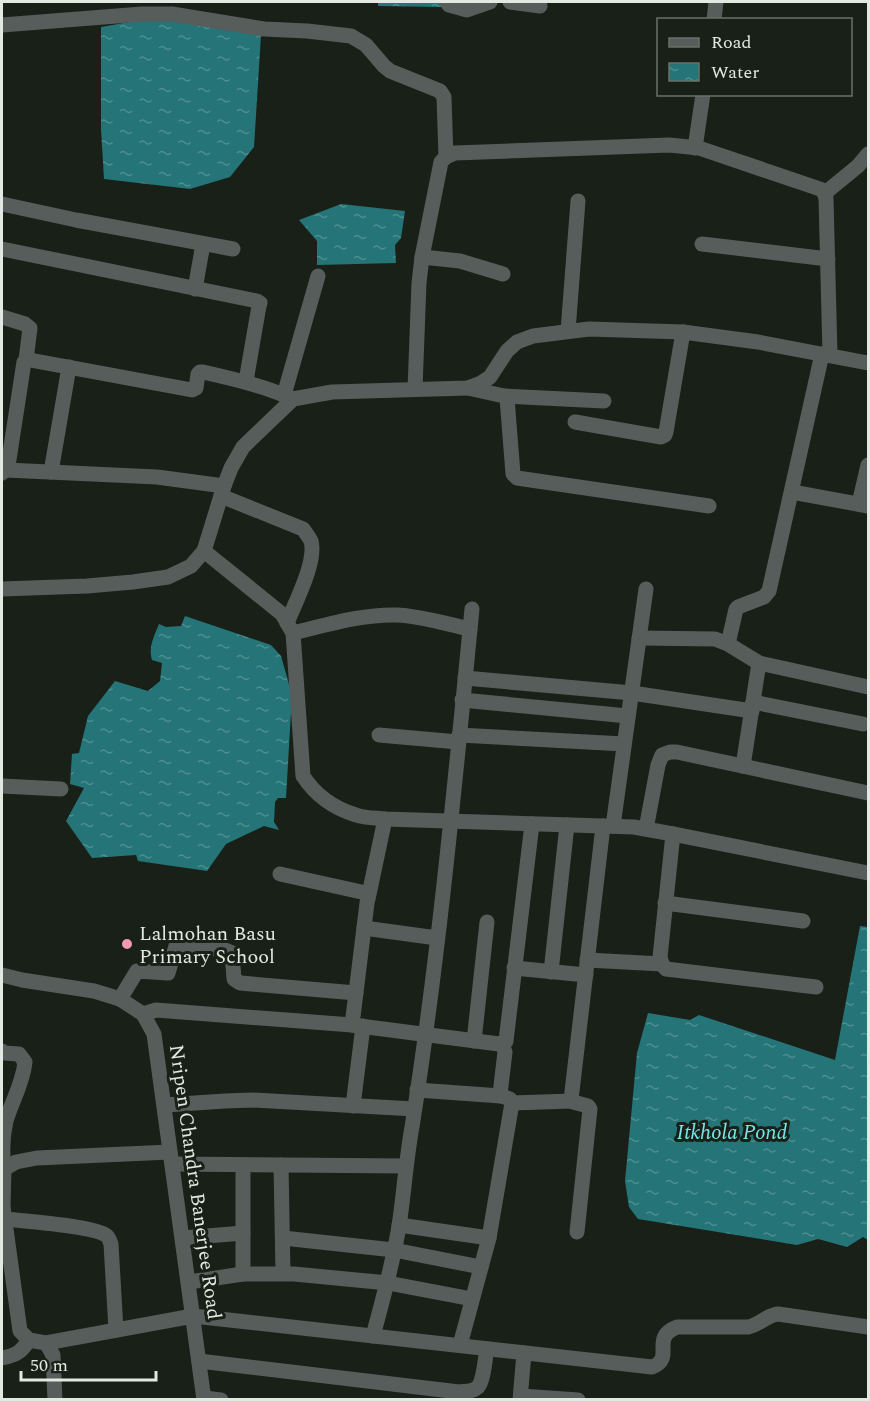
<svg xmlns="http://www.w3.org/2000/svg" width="870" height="1401" font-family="Spectral,serif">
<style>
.water{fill:url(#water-ripples)}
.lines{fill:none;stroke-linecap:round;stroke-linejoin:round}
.minor{stroke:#575d5b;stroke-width:15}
.poi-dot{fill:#f19ab3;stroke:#182017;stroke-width:2}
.labels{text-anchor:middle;stroke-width:6;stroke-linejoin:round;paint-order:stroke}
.poi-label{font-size:20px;fill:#e2e8e2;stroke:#182017;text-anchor:start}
.street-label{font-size:20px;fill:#e2e8e2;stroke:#182017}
.water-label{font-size:21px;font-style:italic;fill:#74e7eb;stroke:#182017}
</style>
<defs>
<pattern id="water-ripples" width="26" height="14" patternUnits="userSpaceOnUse" patternTransform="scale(1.5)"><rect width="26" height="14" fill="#257477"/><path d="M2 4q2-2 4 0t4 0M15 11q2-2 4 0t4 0" fill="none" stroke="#4f8e90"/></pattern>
</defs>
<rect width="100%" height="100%" fill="#182017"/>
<g class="water">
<path d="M378 2H444V7L378 6Z"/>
<path d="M163 16 261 35 254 147 230 177 190 189 104 179 101 129V27Z"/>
<path d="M341 204 405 211 401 238 395 245 396 263 317 265V241L299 220Z"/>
<path d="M185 616 271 645 281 656 292 695 286 798H278L275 802 274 822 279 830 264 826 226 844 207 871 138 861 136 855 92 858 66 821 84 788 70 784 72 754 79 753 88 716 115 681 148 691 160 681 162 663 152 660C148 648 154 636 159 624L166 627 181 626Z"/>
<path d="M860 926 868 927V1240L863 1237 847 1247 818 1239 797 1245 638 1219 629 1207 625 1181 637 1053 648 1013 690 1020 699 1015 835 1060Z"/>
</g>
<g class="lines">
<g class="minor">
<path d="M447 2 449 5 467 10 490 2"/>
<path d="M510 2 540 6"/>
<path d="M714 20 716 2"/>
<path d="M2 25 142 14H172L264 29 307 31 351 36 366 45 384 66 390 71 440 91 444 97 446 157"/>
<path d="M695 148 703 94"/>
<path d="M825 193 858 166 868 154"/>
<path d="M2 204 76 220 233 249"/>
<path d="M702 244 828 259"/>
<path d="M2 249 257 301 260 303 259 306 246 381"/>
<path d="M422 257 460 261 503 274"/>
<path d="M195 289 203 244"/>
<path d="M2 317 25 324 30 328 26 360"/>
<path d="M568 331 578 201"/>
<path d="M468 388 504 396 507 398 513 474 517 478 709 506"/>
<path d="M415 389 419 283 422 257 441 162 446 157 455 153 669 145 699 148 823 190 826 198 830 355"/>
<path d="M284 395 318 276"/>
<path d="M504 396 604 401"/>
<path d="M575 422 661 437 665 435 666 432 683 332"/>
<path d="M6 470 157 477 224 486"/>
<path d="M51 472 69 367"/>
<path d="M2 473 6 470 8 466 24 362 30 360 192 390 196 388 198 374 200 372H203C234 379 264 386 293 399"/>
<path d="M792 492 868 506"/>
<path d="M221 496 303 529C306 533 309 537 311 541 317 561 295 603 287 623"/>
<path d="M859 504 868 465"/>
<path d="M204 551 282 614 293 633 303 776C316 796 333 808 356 815 365 818 376 818 385 819L634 827 673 834 868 873"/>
<path d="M2 589 87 586 133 582 168 577 191 566 204 551 224 486 231 468 243 447 293 399 332 392 468 388 481 383 490 377 507 351 517 342 533 336 589 329 683 332 758 342 868 363"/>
<path d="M293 633C327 625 362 614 397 615 421 616 446 624 470 629"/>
<path d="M639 638 715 639 728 644 759 663 868 687"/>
<path d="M728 644 736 609 738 607 764 597 769 591 822 354"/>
<path d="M465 678 632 693 752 711"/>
<path d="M462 700 628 716"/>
<path d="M753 702 863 724"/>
<path d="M379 735 458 742"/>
<path d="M459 735 624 744"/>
<path d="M743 766 759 663"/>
<path d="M2 786 61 789"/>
<path d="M613 826 646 589"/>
<path d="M646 829 658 765 662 755 670 752H677L868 793"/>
<path d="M673 834 660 957 662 964 666 969 816 987"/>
<path d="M280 874 366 893 368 895 352 1025"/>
<path d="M368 899 385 819"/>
<path d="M665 903 803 921"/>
<path d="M364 928 437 938"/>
<path d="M587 960 662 964"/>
<path d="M514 968 586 975"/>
<path d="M551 972 567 825"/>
<path d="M2 975 22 980 94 991 120 999 143 1014 154 1034 204 1400"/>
<path d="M120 999 137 971 168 973 176 946 179 944 225 950 232 953 234 979 240 983 356 993"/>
<path d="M143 1014 156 1010 352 1025 499 1044 506 1041 532 824"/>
<path d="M474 1041 487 922"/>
<path d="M2 1051 4 1053 19 1054 25 1062C23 1083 12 1101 6 1121 2 1138 2 1153 4 1169"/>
<path d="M417 1090 501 1096"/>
<path d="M512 1103 572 1101"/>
<path d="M165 1105 225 1101 252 1100 414 1109"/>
<path d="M353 1106 363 1026"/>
<path d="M172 1164 405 1166"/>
<path d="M243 1165V1274"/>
<path d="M281 1165 283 1273"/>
<path d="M3 1207 20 1331 29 1340 46 1343 53 1355 55 1400"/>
<path d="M2 1209 3 1207 4 1169 16 1162 37 1158 170 1152"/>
<path d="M5 1219C23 1221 96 1226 107 1236 109 1238 110 1241 111 1244L116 1330"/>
<path d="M399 1225 489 1238"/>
<path d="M577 1232 590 1109 588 1106 573 1102 571 1100 603 826"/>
<path d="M183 1238 243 1233"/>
<path d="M283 1238 394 1250 481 1267"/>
<path d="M189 1282 243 1274H294L388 1283 472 1299"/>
<path d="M373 1336C383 1299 393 1263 399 1226 404 1193 406 1160 412 1127 439 955 455 782 472 609"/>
<path d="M46 1343 193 1316 652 1367C676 1358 649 1338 677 1327H748C759 1325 767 1315 778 1314L868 1327"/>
<path d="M460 1345 489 1238 512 1103 510 1099 501 1096 500 1094 505 1052 502 1043"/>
<path d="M2 1358C17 1355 21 1352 29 1340"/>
<path d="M199 1361 459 1392C466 1391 473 1392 478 1387 484 1380 485 1358 487 1349"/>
<path d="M521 1396 578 1400"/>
<path d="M204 1398 221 1400"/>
<path d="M520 1400 524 1353"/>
</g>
</g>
<circle class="poi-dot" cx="127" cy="944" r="6"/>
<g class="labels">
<g class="poi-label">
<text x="139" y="940">Lalmohan Basu<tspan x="139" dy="23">Primary School</tspan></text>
</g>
<g class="street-label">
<text transform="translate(196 1182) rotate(82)" y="7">Nripen Chandra Banerjee Road</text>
</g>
<g class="water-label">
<text x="732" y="1139">Itkhola Pond</text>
</g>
</g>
<rect width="870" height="1401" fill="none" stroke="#e2e8e2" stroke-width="6"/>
<rect x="657" y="18" width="195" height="78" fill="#182017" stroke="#697068" stroke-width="1.5"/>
<rect x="669" y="38" width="30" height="9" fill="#575d5b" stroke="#697068" stroke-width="1.5"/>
<text x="711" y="48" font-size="18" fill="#e2e8e2">Road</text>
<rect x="669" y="63" width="30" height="18" fill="url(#water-ripples)" stroke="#697068" stroke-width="1.5"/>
<text x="711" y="78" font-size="18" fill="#e2e8e2">Water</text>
<path d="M21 1371v9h135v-9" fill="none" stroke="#e2e8e2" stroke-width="3"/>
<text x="30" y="1371" font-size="18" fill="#e2e8e2" stroke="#182017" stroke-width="4.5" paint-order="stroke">50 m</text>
</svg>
